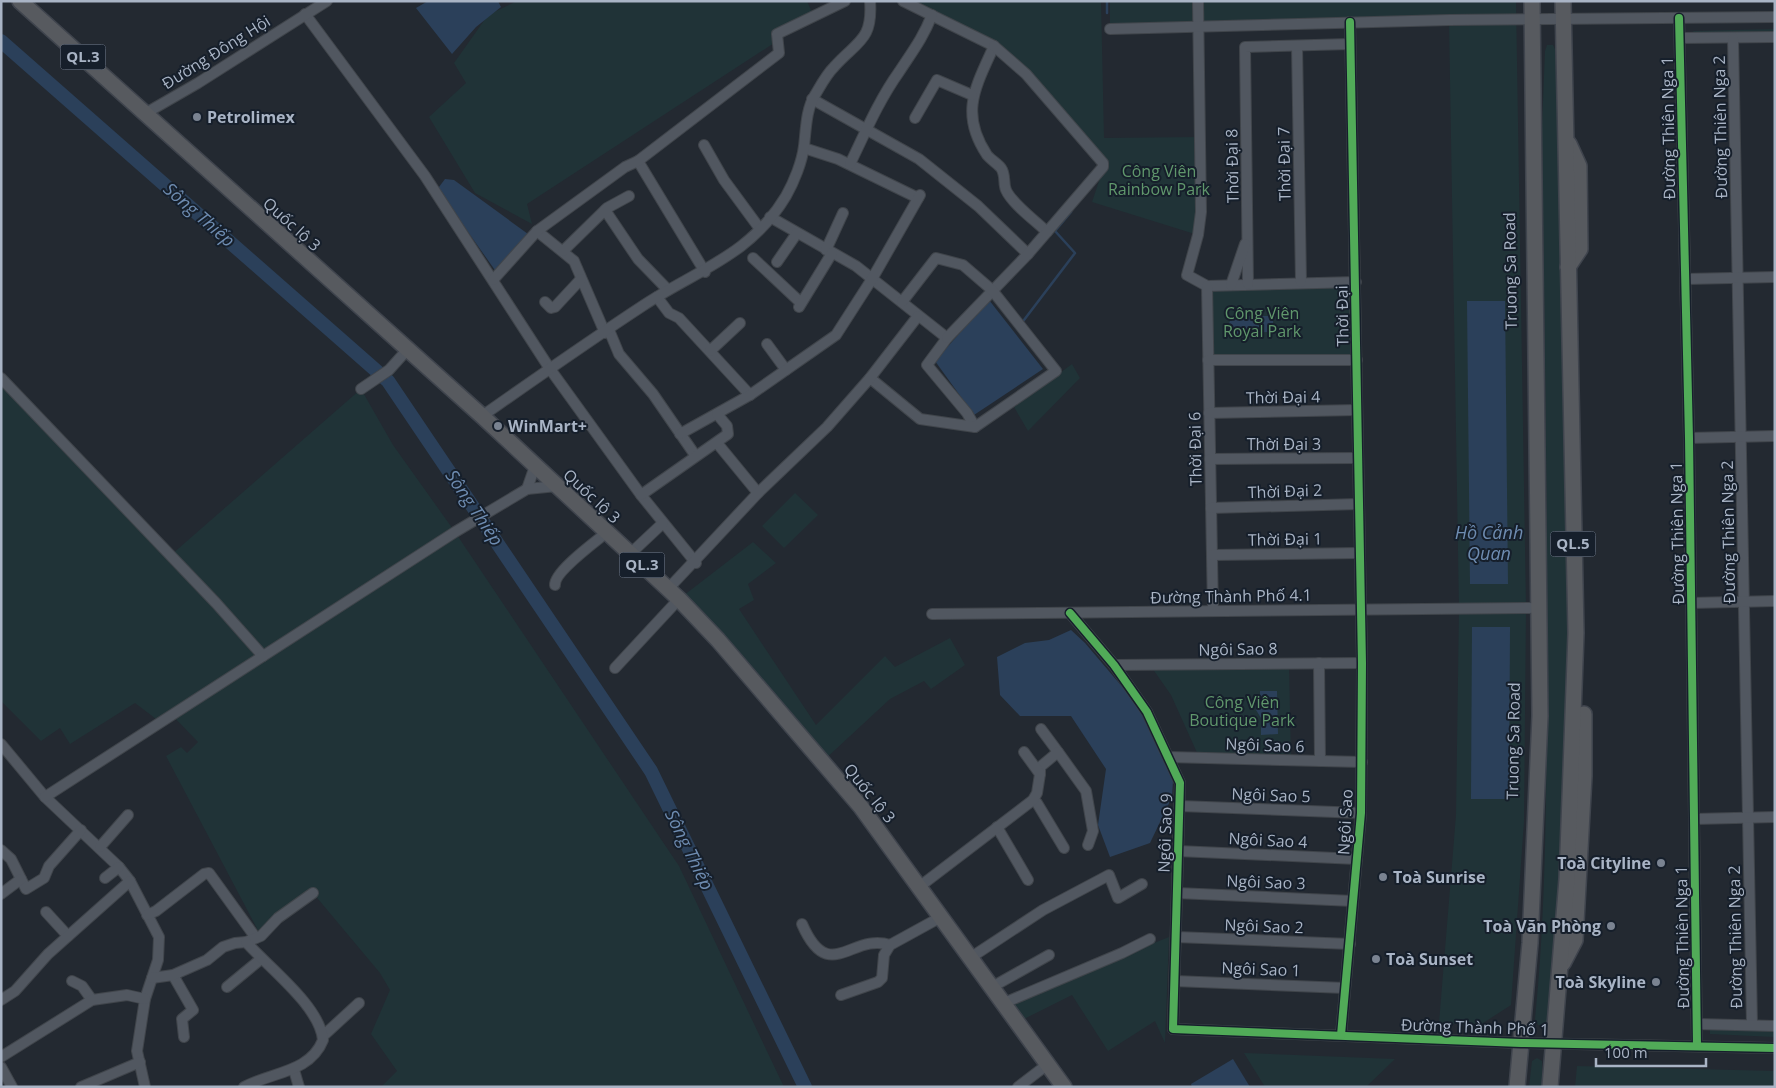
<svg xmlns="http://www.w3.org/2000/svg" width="1776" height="1088" font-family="'Open Sans',sans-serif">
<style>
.green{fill:#203337}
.water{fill:#2b405a}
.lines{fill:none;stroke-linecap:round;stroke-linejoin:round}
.stream{stroke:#2b405a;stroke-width:2.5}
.river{stroke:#2b405a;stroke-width:14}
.minor-casing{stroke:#40454b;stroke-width:12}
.highway-casing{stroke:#3f444d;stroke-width:18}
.minor{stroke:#515760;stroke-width:10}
.highway{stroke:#575a5f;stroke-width:15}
.cycleway-casing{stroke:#161f2b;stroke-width:11}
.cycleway{stroke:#51ab58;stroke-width:8}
.poi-dot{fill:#7a8391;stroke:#161f2b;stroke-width:2}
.labels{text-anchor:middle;stroke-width:4;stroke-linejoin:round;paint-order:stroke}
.shield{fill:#161f2b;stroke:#7d8797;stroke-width:1}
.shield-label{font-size:15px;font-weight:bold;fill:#a9b4c5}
.street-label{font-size:16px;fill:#a9b4c5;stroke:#161f2b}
.poi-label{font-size:16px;font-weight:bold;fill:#a9b4c5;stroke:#161f2b;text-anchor:start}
.park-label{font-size:16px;fill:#60976c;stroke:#161f2b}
.water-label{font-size:18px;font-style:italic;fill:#6e8cb1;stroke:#161f2b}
</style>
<rect width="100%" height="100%" fill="#232931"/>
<g class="green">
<path d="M517 1H807L814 17 527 204 532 224 475 193 429 117 466 83 454 63 488 15Z"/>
<path d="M900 1H1101L1104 138 1200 137 1198 235 1092 202 1104 166 1026 74 994 46Z"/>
<path d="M1110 1H1516L1526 608 1524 821 1511 1005 1480 1025 1439 1023 1456 815 1459 609 1449 20 1110 29Z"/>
<path d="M1775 29V33H1694L1693 31Z"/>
<path d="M1547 45H1553L1556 51 1558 69 1568 528 1569 690 1558 940 1548 1021 1543 1026 1538 1025 1535 1019C1546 912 1546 804 1547 696 1548 506 1544 316 1542 127L1545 51Z"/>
<path d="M1356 282 1357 360H1208L1207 286Z"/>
<path d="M1072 364 1080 378 1028 431 1014 407Z"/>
<path d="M1 379 171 555 361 389 393 445 455 532 679 866 784 1087H381L397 1071 371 1034 390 990 380 973 313 893 261 936 166 756 181 747 187 753 198 742 172 715 160 722 135 703 70 744 60 728 41 741 1 701Z"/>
<path d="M795 493 818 515 784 548 762 526Z"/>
<path d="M753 542 776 563 748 584 754 600 739 609 816 725 885 656 895 667 950 638 965 665 931 689 924 681 890 699 822 762 679 599Z"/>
<path d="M1289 664 1291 761 1199 757 1171 695 1150 665Z"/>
<path d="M1169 937 1165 1043 1155 1021 1108 1051 1072 995 1018 1022 1004 1003Z"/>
<path d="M1710 1029 1775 1031V1037L1710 1034Z"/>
<path d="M1244 1053 1395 1059 1366 1087H1265Z"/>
<path d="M1537 1058 1542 1061V1087H1529L1532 1061Z"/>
<path d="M1577 1066 1775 1071V1087H1575Z"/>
</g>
<g class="water">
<path d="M428 1H498L501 7 476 27 452 54 416 8Z"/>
<path d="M445 179 454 180 528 234 497 273 439 191V187Z"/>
<path d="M989 300 1043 369 974 415 935 361Z"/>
<path d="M1467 301H1505L1508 584H1470Z"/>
<path d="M1232 316H1269L1273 321V327L1268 330V332L1233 334V329L1228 326Z"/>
<path d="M1472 627H1510L1509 799H1471Z"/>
<path d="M1071 630 1085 643 1130 696 1141 713 1173 781 1172 797 1150 843 1110 857 1098 825 1106 769 1071 716H1020L1000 695 997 657 1025 643 1049 640Z"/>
<path d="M1260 691H1277L1278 734 1261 735V718L1256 710 1260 705Z"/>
<path d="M1233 1059 1250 1087H1192L1191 1084Z"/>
</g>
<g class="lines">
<g class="stream">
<path d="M1107 1V13"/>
<path d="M1024 320 1075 253 1055 231 1071 212"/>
</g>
<path class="river" d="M1 41 388 381 651 771 805 1087"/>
<g class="minor-casing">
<g id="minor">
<path d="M903 1 994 46C976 86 959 113 987 155 991 160 997 163 1001 168 1006 175 1003 183 1006 190 1012 204 1036 221 1047 232"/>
<path d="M1198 1 1201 212 1198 235 1187 275 1207 286 1356 282"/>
<path d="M305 14 425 176 550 369 641 495 696 563"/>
<path d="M1679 18 1689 438 1697 1046"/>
<path d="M1110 29 1449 20 1775 17"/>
<path d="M1680 38 1775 37"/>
<path d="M1733 38 1752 1025"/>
<path d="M1297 46 1301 282"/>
<path d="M812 99 919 159 978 206 1028 254"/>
<path d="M146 113 198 83 327 1"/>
<path d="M915 118 937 80 972 95"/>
<path d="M704 145 724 180 760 229"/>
<path d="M804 148 838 159 918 198"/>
<path d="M638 161 705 272"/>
<path d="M850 164C865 133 879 100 899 72 912 52 923 38 932 15"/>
<path d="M605 210 638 259 668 290"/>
<path d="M770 217 856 266 947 338 927 365 967 413 975 427"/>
<path d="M537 231 574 261 605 333"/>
<path d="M826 250 843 213"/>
<path d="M563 251 607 208 629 196"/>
<path d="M753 258 801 303"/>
<path d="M777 262 797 233"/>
<path d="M1686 279 1775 277"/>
<path d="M493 280 537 231 625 167 638 161 779 53 777 34 845 1"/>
<path d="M1248 284 1245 47 1350 44"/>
<path d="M1231 285 1245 244"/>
<path d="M1207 286 1213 611"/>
<path d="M657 297 669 313 679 318 750 395"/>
<path d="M545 302 551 308 555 307 581 279"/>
<path d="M799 307 832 253"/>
<path d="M609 330 619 354 653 394 695 455"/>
<path d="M947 338 1028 254 1103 167V163L1026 74 994 46"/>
<path d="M767 344 786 370"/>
<path d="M710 351 740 323"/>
<path d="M1208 360H1357"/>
<path d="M1 378 216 603 263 656"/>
<path d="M870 378 920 419 975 427 1056 371 992 290 963 265 936 258 902 302"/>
<path d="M361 389 389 370 407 350"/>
<path d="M1209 413 1357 410"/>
<path d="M482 416C535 379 589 341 644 305 697 270 751 255 786 196 794 182 802 162 804 146 806 130 806 109 815 95 821 85 826 75 834 67 857 41 873 41 870 1"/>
<path d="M680 434 750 395 836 335 872 279 920 195"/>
<path d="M1689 438 1775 436"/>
<path d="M717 443 758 493"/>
<path d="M1210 459 1358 458"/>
<path d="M527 489 535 466"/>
<path d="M641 495 728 434 727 426 717 414"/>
<path d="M1211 508 1359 504"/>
<path d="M630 554 663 523"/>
<path d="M1212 555 1359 553"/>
<path d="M555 585C554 572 595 542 606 533"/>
<path d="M668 589 758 493 827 427 870 378 918 316"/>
<path d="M1691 603 1775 601"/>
<path d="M1070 613 1114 665 1147 712 1180 783 1173 1029 1521 1043 1775 1048"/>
<path d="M932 614 1530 608"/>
<path d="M1319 663 1320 761"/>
<path d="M1114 665 1362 663"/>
<path d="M615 668 679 599"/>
<path d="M1041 729 1058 752"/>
<path d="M1 744 45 797 119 867 130 881 159 937 158 960 145 999 137 1051 145 1087"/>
<path d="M1168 757 1362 762"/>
<path d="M1040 774V767L1058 752 1086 791 1093 831 1088 845"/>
<path d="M45 797 455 532 527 489 557 486"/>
<path d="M1033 800 1037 803 1064 848"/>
<path d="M1180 806 1361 813"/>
<path d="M1695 819 1775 817"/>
<path d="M997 827 1028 880"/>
<path d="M100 847 128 815"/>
<path d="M1 850 11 859 26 889 44 878 49 866 81 830"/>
<path d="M1178 851 1357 859"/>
<path d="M105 878 119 867"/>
<path d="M919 887 1033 800 1037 793 1040 774 1024 752"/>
<path d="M1177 893 1353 901"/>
<path d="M1 894 21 879"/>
<path d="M46 912 68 936"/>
<path d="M147 915 156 911 204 874 209 873 256 938"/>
<path d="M802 924C829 986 852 932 890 945"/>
<path d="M1176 937 1350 944"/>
<path d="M970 958 1043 910 1109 875 1118 898 1142 884"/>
<path d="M173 975 193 1010 182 1019 184 1037"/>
<path d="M152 978 173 975 207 960 223 947 235 943 246 942 261 936 278 918 313 893"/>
<path d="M72 981 82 986 92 1000"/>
<path d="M1175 981 1345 988"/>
<path d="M227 987 261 959"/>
<path d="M992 987 1049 955"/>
<path d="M841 995 878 982 882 978 884 955 890 945 941 917"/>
<path d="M1 1000 15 991 48 954 130 881"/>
<path d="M1004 1003 1122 953 1150 939"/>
<path d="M1697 1024 1775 1026"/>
<path d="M1341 1035 1361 813 1362 663 1350 22"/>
<path d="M323 1036 359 1003"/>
<path d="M1 1057 92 1000 127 995 145 999"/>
<path d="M1 1067 12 1087"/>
<path d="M294 1070 299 1087"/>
<path d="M81 1087 140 1062"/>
<path d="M244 1087C271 1072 310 1073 323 1040 320 1006 268 967 246 942"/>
<path d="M1018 1087 1048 1064"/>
</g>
</g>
<g class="highway-casing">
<g id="highway">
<path d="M20 1 482 416 679 599 718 640 861 807 1064 1087"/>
<path d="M1568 267 1580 249 1579 166 1569 144"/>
<path d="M1563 963 1575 940 1584 776V714"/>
<path d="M1517 1087 1530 943 1540 716 1532 1"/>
<path d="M1550 1087 1567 879 1576 633 1563 1"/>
</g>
</g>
<use href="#minor" class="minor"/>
<use href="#highway" class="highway"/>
<g class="cycleway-casing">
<g id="cycleway">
<path d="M1679 18 1689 438 1697 1046"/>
<path d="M1070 613 1114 665 1147 712 1180 783 1173 1029 1521 1043 1775 1048"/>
<path d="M1341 1035 1361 813 1362 663 1350 22"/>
</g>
</g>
<use href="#cycleway" class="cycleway"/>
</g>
<g class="poi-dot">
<circle cx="197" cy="117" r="5"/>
<circle cx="498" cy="426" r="5"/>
<circle cx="1661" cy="863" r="5"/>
<circle cx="1383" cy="877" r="5"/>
<circle cx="1611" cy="926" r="5"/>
<circle cx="1376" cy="959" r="5"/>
<circle cx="1656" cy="982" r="5"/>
</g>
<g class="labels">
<g class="shield">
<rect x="60.5" y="44.5" width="45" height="25" rx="4"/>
<rect x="1550.5" y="531.5" width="45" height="25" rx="4"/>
<rect x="619.5" y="552.5" width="45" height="25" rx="4"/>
</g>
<g class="shield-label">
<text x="83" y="62">QL.3</text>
<text x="1573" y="549">QL.5</text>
<text x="642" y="570">QL.3</text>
</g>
<g class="street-label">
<text transform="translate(216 52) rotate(-32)" y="6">Đường Đông Hội</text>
<text transform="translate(1720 127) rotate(-91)" y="6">Đường Thiên Nga 2</text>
<text transform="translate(1668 128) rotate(-91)" y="6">Đường Thiên Nga 1</text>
<text transform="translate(1284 164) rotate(-91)" y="6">Thời Đại 7</text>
<text transform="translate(1232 166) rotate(-91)" y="6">Thời Đại 8</text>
<text transform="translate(292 224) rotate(42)" y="6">Quốc lộ 3</text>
<text transform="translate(1510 271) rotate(-91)" y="6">Truong Sa Road</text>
<text transform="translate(1342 316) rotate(-91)" y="6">Thời Đại</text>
<text transform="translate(1283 397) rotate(-1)" y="6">Thời Đại 4</text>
<text x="1284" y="450">Thời Đại 3</text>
<text transform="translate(1195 449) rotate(-91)" y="6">Thời Đại 6</text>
<text transform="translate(1285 491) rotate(-2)" y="6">Thời Đại 2</text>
<text transform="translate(592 496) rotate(43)" y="6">Quốc lộ 3</text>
<text transform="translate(1728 532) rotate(-91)" y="6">Đường Thiên Nga 2</text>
<text transform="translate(1677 533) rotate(-91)" y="6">Đường Thiên Nga 1</text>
<text transform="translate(1285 539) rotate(-1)" y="6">Thời Đại 1</text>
<text transform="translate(1231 596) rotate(-1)" y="6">Đường Thành Phố 4.1</text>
<text transform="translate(1238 649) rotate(-1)" y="6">Ngôi Sao 8</text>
<text transform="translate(1513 741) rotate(-89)" y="6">Truong Sa Road</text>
<text transform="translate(1265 745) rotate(2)" y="6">Ngôi Sao 6</text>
<text transform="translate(870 793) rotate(51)" y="6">Quốc lộ 3</text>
<text transform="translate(1271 795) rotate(2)" y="6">Ngôi Sao 5</text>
<text transform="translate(1345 822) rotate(-87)" y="6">Ngôi Sao</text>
<text transform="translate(1165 833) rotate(-88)" y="6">Ngôi Sao 9</text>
<text transform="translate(1268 840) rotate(3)" y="6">Ngôi Sao 4</text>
<text transform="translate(1266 882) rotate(2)" y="6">Ngôi Sao 3</text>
<text transform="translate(1264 926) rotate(2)" y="6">Ngôi Sao 2</text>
<text transform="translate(1682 937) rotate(-91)" y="6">Đường Thiên Nga 1</text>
<text transform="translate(1735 937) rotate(-91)" y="6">Đường Thiên Nga 2</text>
<text transform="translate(1261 969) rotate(2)" y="6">Ngôi Sao 1</text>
<text transform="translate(1475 1027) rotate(2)" y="6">Đường Thành Phố 1</text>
</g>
<g class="poi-label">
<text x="207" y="123">Petrolimex</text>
<text x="508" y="432">WinMart+</text>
<text x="1651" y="869" text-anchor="end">Toà Cityline</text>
<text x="1393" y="883">Toà Sunrise</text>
<text x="1601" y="932" text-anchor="end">Toà Văn Phòng</text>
<text x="1386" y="965">Toà Sunset</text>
<text x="1646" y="988" text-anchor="end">Toà Skyline</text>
</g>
<g class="park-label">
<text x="1159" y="177">Công Viên<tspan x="1159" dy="18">Rainbow Park</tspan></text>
<text x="1262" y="319">Công Viên<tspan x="1262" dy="18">Royal Park</tspan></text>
<text x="1242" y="708">Công Viên<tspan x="1242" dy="18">Boutique Park</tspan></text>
</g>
<g class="water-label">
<text transform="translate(199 215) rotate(41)" y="6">Sông Thiếp</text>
<text transform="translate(474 508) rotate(56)" y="6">Sông Thiếp</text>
<text x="1489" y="539">Hồ Cảnh<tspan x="1489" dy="21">Quan</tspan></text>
<text transform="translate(689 850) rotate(64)" y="6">Sông Thiếp</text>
</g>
</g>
<rect width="1776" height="1088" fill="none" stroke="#a9b4c5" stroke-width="5"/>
<path d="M1596 1058v8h110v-8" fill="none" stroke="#a9b4c5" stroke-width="2.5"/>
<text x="1604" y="1058" font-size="15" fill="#a9b4c5" stroke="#161f2b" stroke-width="4" paint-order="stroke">100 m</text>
</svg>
